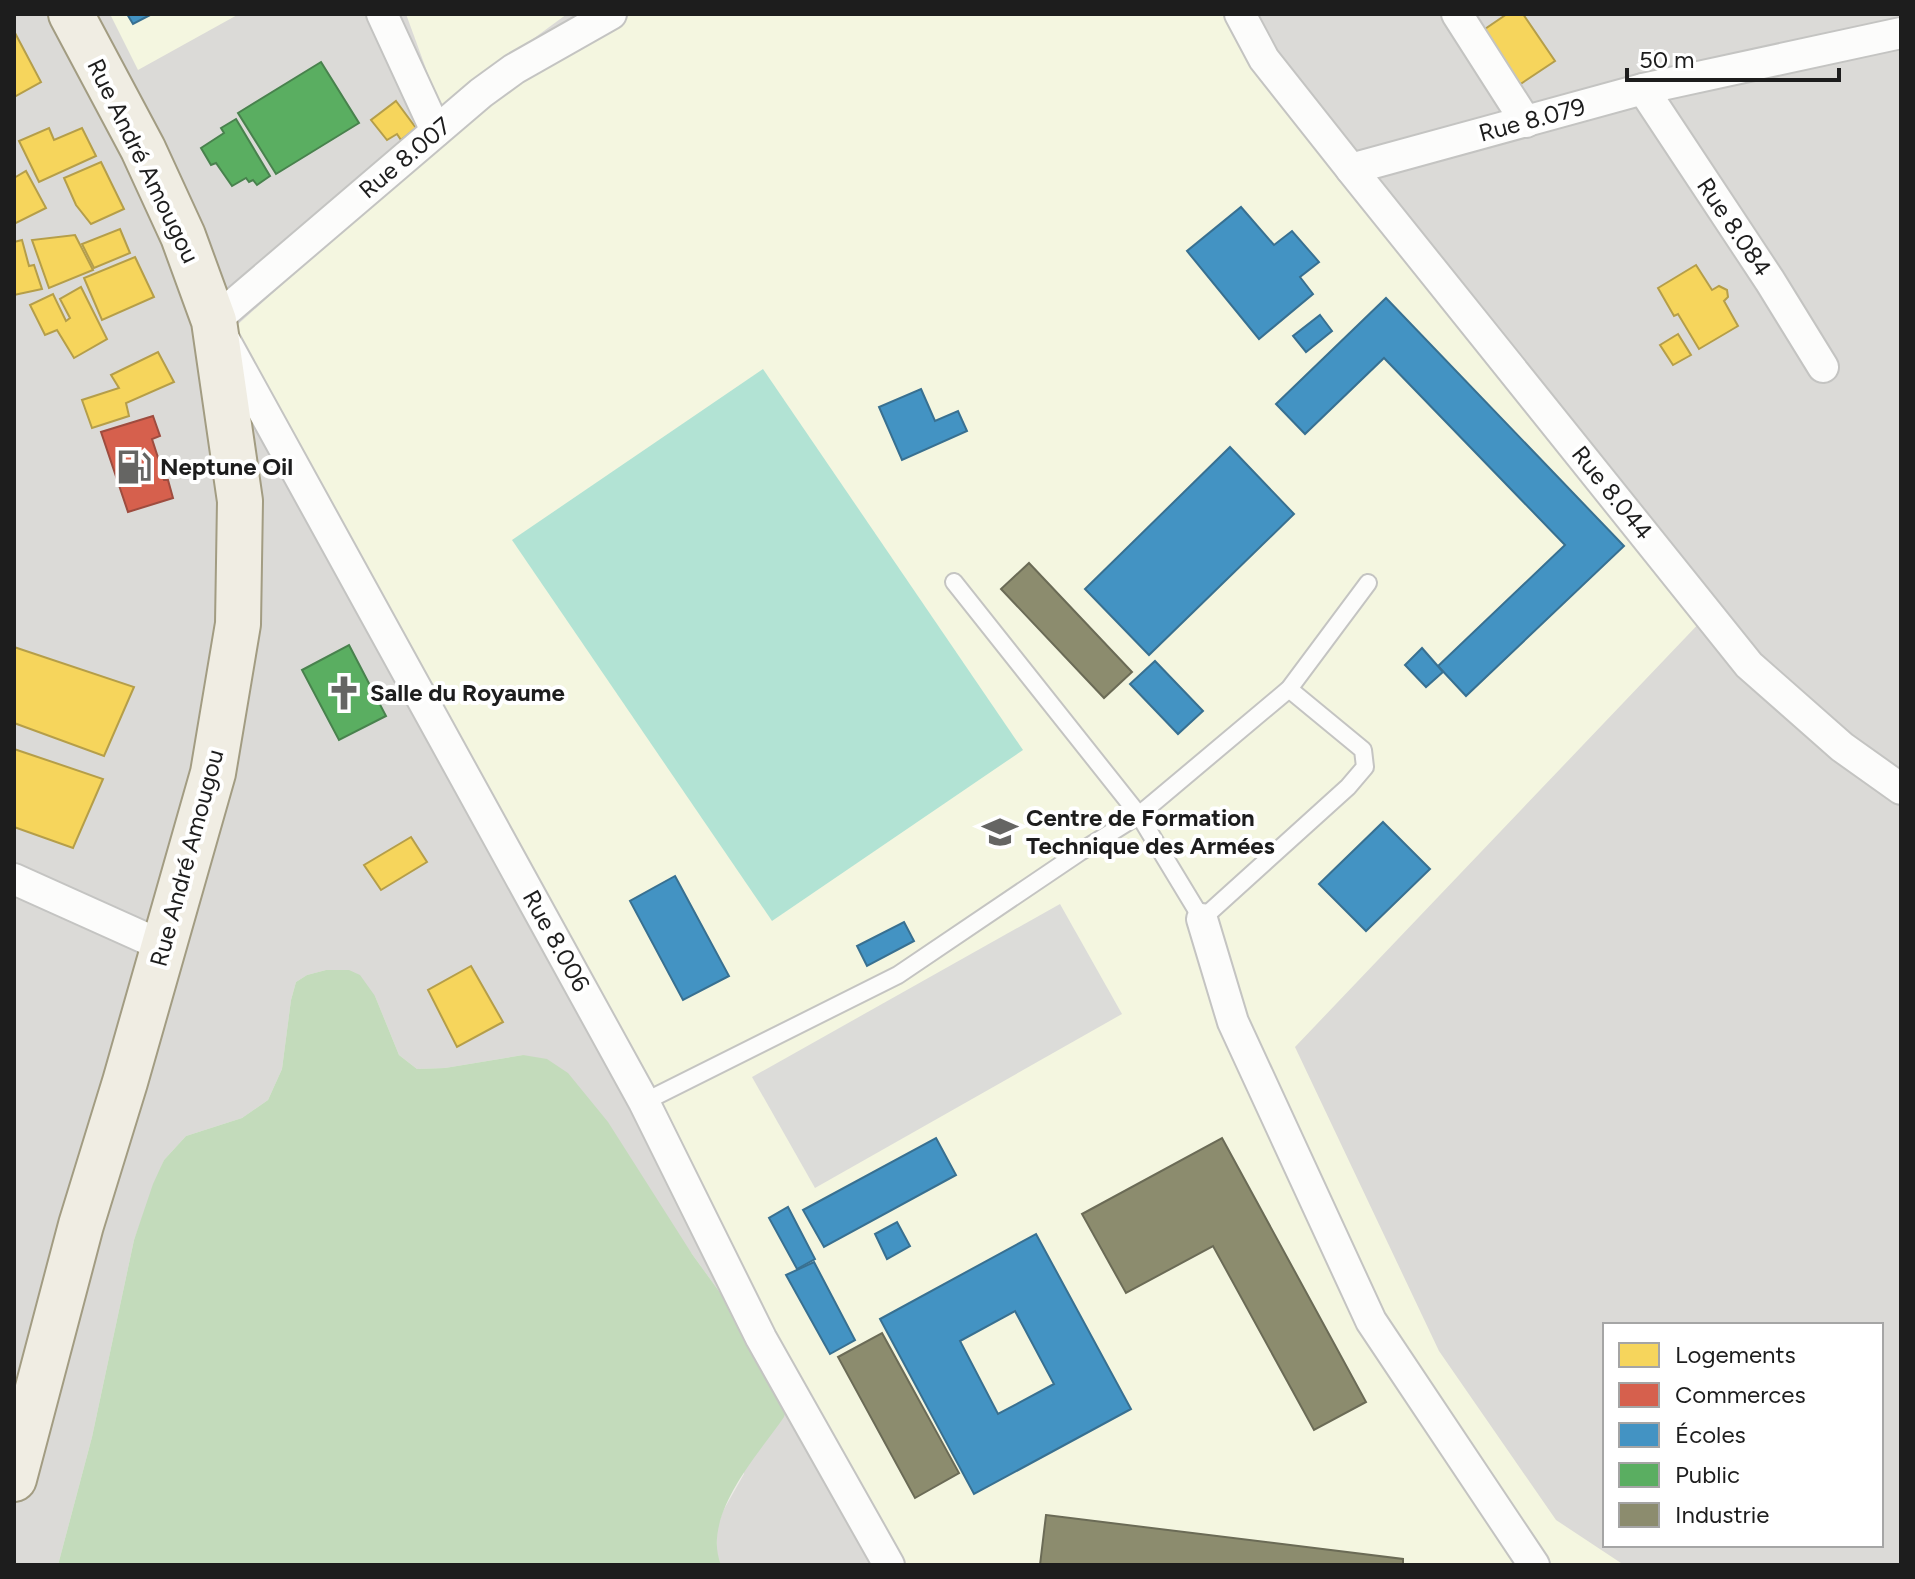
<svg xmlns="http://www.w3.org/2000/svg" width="1915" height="1579" font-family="Figtree,sans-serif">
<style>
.residential{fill:#dbdad7;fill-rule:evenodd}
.education{fill:#f4f6e0}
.forest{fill:#c3dbbb}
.pitch{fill:#b2e3d4}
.parking{fill:#dcdcd9}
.homes{fill:#f6d55c;stroke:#b59e49;stroke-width:2}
.shops{fill:#d6604d;stroke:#9e4c3f;stroke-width:2}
.schools{fill:#4393c3;stroke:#387091;stroke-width:2;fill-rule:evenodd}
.public{fill:#5aae61;stroke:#48824d;stroke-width:2}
.industry{fill:#8c8c6e;stroke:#6b6b56;stroke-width:2}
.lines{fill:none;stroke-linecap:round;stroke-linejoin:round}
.lane-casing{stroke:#c4c4c2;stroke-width:20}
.street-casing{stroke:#c4c4c2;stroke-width:34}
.primary-casing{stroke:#a29c82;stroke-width:48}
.lane{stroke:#fcfcfb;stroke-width:16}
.street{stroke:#fcfcfb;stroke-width:30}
.primary{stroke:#f0ede3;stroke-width:44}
.labels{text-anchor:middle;stroke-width:8;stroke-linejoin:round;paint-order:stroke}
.street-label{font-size:24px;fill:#1d1d1d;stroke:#fff}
.poi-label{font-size:24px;font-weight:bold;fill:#1d1d1d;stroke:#fff;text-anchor:start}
</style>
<rect width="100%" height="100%" fill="#ecebe6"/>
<path class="residential" d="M14 14H1901V1565H721L717 1555V1527L723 1511 744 1474 742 1323 692 1254 523 1055 445 1068 417 1069 399 1055 375 996 326 970 307 975 296 982 291 1000 282 1069 268 1100 242 1118 186 1136 164 1160 134 1240 92 1437 58 1565H14ZM1605 1325H1881V1545H1605Z"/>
<g class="education">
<path d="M110 14H239L138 70Z"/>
<path d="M406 14H567L440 107Z"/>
<path d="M632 14H1226L1706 616 1295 1047 1439 1351 1556 1520 1624 1565H896L224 337 440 142 519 80Z"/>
</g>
<path class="forest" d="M326 970H349L360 975 375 996 399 1055 417 1069 445 1068 523 1055 547 1059 568 1073 608 1122 692 1254 742 1323 787 1406 784 1417C758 1455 701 1516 721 1565H58L92 1437 134 1240 153 1184 164 1160 186 1136 242 1118 268 1100 282 1069 291 1000 296 982 307 975Z"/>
<path class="pitch" d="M763 369 1023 750 772 921 512 540Z"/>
<path class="parking" d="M1060 904 1122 1014 815 1188 752 1077Z"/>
<g class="homes">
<path d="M1507 14H1523L1555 61 1519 85 1482 31Z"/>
<path d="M14 31 41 82 14 97Z"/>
<path d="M396 101 416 128 401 140 397 134 387 140 371 120Z"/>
<path d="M49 128 54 140 82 128 96 156 39 182 19 141Z"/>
<path d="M101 162 124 209 91 224 76 205 64 178Z"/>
<path d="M26 171 46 208 14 224V178Z"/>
<path d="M120 229 130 253 94 268 82 244Z"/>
<path d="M75 235 93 270 49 288 32 240Z"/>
<path d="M22 240 29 266 34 265 42 289 14 295V242Z"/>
<path d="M135 257 154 297 102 320 84 278Z"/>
<path d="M1696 265 1712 290 1719 286 1727 290 1728 297 1724 301 1738 326 1699 349 1678 314 1674 316 1658 288Z"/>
<path d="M81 287 107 339 74 358 57 330 45 335 30 305 53 294 66 321 70 318 60 299Z"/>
<path d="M1678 334 1691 355 1673 365 1660 345Z"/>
<path d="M158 352 174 382 126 403 129 416 92 428 82 400 119 388 111 375Z"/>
<path d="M14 647 134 687 104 756 14 723Z"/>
<path d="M14 749 103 779 73 848 14 827Z"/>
<path d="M411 837 427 862 381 890 364 865Z"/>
<path d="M471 966 503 1022 457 1047 428 990Z"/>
</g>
<path class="shops" d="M153 416 160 436 152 439 162 470 160 471 164 480H168L173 498 128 512 101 432Z"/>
<g class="schools">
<path d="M127 14H152L133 24Z"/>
<path d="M1241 207 1274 245 1292 231 1319 262 1300 277 1313 294 1259 339 1187 251Z"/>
<path d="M1386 298 1624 546 1466 696 1438 666 1565 545 1384 358 1305 434 1276 404Z"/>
<path d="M1320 315 1332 331 1306 352 1293 336Z"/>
<path d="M921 389 935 421 958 411 967 431 902 460 879 407Z"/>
<path d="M1230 447 1294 514 1149 655 1085 589Z"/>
<path d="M1422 648 1443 672 1426 687 1405 665Z"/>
<path d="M1155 661 1203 711 1178 734 1130 684Z"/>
<path d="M1383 822 1430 869 1366 931 1319 884Z"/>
<path d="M675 876 729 976 683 1000 630 901Z"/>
<path d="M904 922 914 941 867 966 857 946Z"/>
<path d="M936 1138 956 1175 824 1247 803 1210Z"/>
<path d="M788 1207 815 1259 797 1269 769 1218Z"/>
<path d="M897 1222 910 1246 887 1259 875 1234Z"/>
<path d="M1036 1234 1131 1409 974 1494 880 1319ZM1015 1311 1054 1384 998 1414 960 1341Z"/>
<path d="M814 1262 855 1340 830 1354 786 1275Z"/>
</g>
<g class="public">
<path d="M321 62 359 123 276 174 238 113Z"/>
<path d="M236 119 270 176 257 185 253 180 249 182 246 178 232 186 216 163 211 165 201 148 224 133 221 128Z"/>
<path d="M349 645 386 716 339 740 302 670Z"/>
</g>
<g class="industry">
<path d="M1029 563 1132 672 1104 698 1001 589Z"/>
<path d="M1222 1138 1366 1402 1314 1430 1213 1246 1126 1293 1082 1214Z"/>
<path d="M882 1333 959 1473 915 1498 838 1357Z"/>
<path d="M1046 1515 1403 1559V1565H1040Z"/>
</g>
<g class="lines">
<g class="lane-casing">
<g id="lane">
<path d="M954 582 1139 815 1202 919 1348 787 1365 767 1363 750 1289 689"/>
<path d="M644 1102 898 975 1080 852 1139 815 1289 689 1368 583"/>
</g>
</g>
<g class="street-casing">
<g id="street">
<path d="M382 14 436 131"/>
<path d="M611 14 514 69 481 93 214 321 644 1102 761 1338 889 1565"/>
<path d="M1240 14 1264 59 1351 169 1643 89 1901 33"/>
<path d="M1457 14 1526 122"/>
<path d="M1643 89 1770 281 1823 367"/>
<path d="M1351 169 1749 665 1842 747 1901 789"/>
<path d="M14 879 163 946"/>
<path d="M1202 919 1233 1022 1371 1321 1534 1565"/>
</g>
</g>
<g class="primary-casing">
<path id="primary" d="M14 1479 81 1225 125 1082 213 773 238 624 240 501 214 321 183 236 143 149 71 14"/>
</g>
<use href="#lane" class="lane"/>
<use href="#street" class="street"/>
<use href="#primary" class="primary"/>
</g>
<defs>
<g id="fuel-bare" transform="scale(2.76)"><path d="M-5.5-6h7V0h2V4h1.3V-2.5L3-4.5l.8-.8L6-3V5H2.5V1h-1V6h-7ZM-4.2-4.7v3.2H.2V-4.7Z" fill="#656563" stroke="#fff" stroke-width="2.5" paint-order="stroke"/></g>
<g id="church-bare" transform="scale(2.76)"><path d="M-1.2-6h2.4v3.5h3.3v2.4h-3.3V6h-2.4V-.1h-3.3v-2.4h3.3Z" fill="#656563" stroke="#fff" stroke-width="2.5" paint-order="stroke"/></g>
<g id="school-bare" transform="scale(2.76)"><path d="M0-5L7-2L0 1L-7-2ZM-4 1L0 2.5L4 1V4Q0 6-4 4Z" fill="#656563" stroke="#fff" stroke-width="2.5" paint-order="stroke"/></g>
</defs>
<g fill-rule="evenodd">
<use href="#fuel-bare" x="134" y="467"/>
<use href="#church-bare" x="344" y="693"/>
<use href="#school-bare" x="1000" y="832"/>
</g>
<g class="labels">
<g class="street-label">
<text transform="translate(1532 120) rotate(-15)" y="8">Rue 8.079</text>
<text transform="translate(405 158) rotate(-40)" y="8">Rue 8.007</text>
<text transform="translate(143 161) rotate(64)" y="8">Rue André Amougou</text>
<text transform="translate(1734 227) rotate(56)" y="8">Rue 8.084</text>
<text transform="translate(1612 493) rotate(51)" y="8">Rue 8.044</text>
<text transform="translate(187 858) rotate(-75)" y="8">Rue André Amougou</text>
<text transform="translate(556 941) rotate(61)" y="8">Rue 8.006</text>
</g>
<g class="poi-label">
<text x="160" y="475">Neptune Oil</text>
<text x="370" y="701">Salle du Royaume</text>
<text x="1026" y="826">Centre de Formation<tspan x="1026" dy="28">Technique des Armées</tspan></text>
</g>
</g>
<rect width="1915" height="1579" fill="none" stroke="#1d1d1d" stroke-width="32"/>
<rect x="1603" y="1323" width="280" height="224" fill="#ffffff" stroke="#a5a5a5" stroke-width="2"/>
<rect x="1619" y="1343" width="40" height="24" fill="#f6d55c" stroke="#a5a5a5" stroke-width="2"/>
<text x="1675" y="1363" font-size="24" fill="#1d1d1d">Logements</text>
<rect x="1619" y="1383" width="40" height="24" fill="#d6604d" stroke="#a5a5a5" stroke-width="2"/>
<text x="1675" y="1403" font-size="24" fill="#1d1d1d">Commerces</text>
<rect x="1619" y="1423" width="40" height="24" fill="#4393c3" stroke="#a5a5a5" stroke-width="2"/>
<text x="1675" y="1443" font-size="24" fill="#1d1d1d">Écoles</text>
<rect x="1619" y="1463" width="40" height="24" fill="#5aae61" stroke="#a5a5a5" stroke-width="2"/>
<text x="1675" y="1483" font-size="24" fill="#1d1d1d">Public</text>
<rect x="1619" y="1503" width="40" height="24" fill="#8c8c6e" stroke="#a5a5a5" stroke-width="2"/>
<text x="1675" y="1523" font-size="24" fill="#1d1d1d">Industrie</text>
<path d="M1627 68v12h212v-12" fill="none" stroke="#1d1d1d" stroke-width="4"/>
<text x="1639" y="68" font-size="24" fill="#1d1d1d" stroke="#ffffff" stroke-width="6" paint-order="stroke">50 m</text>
</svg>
